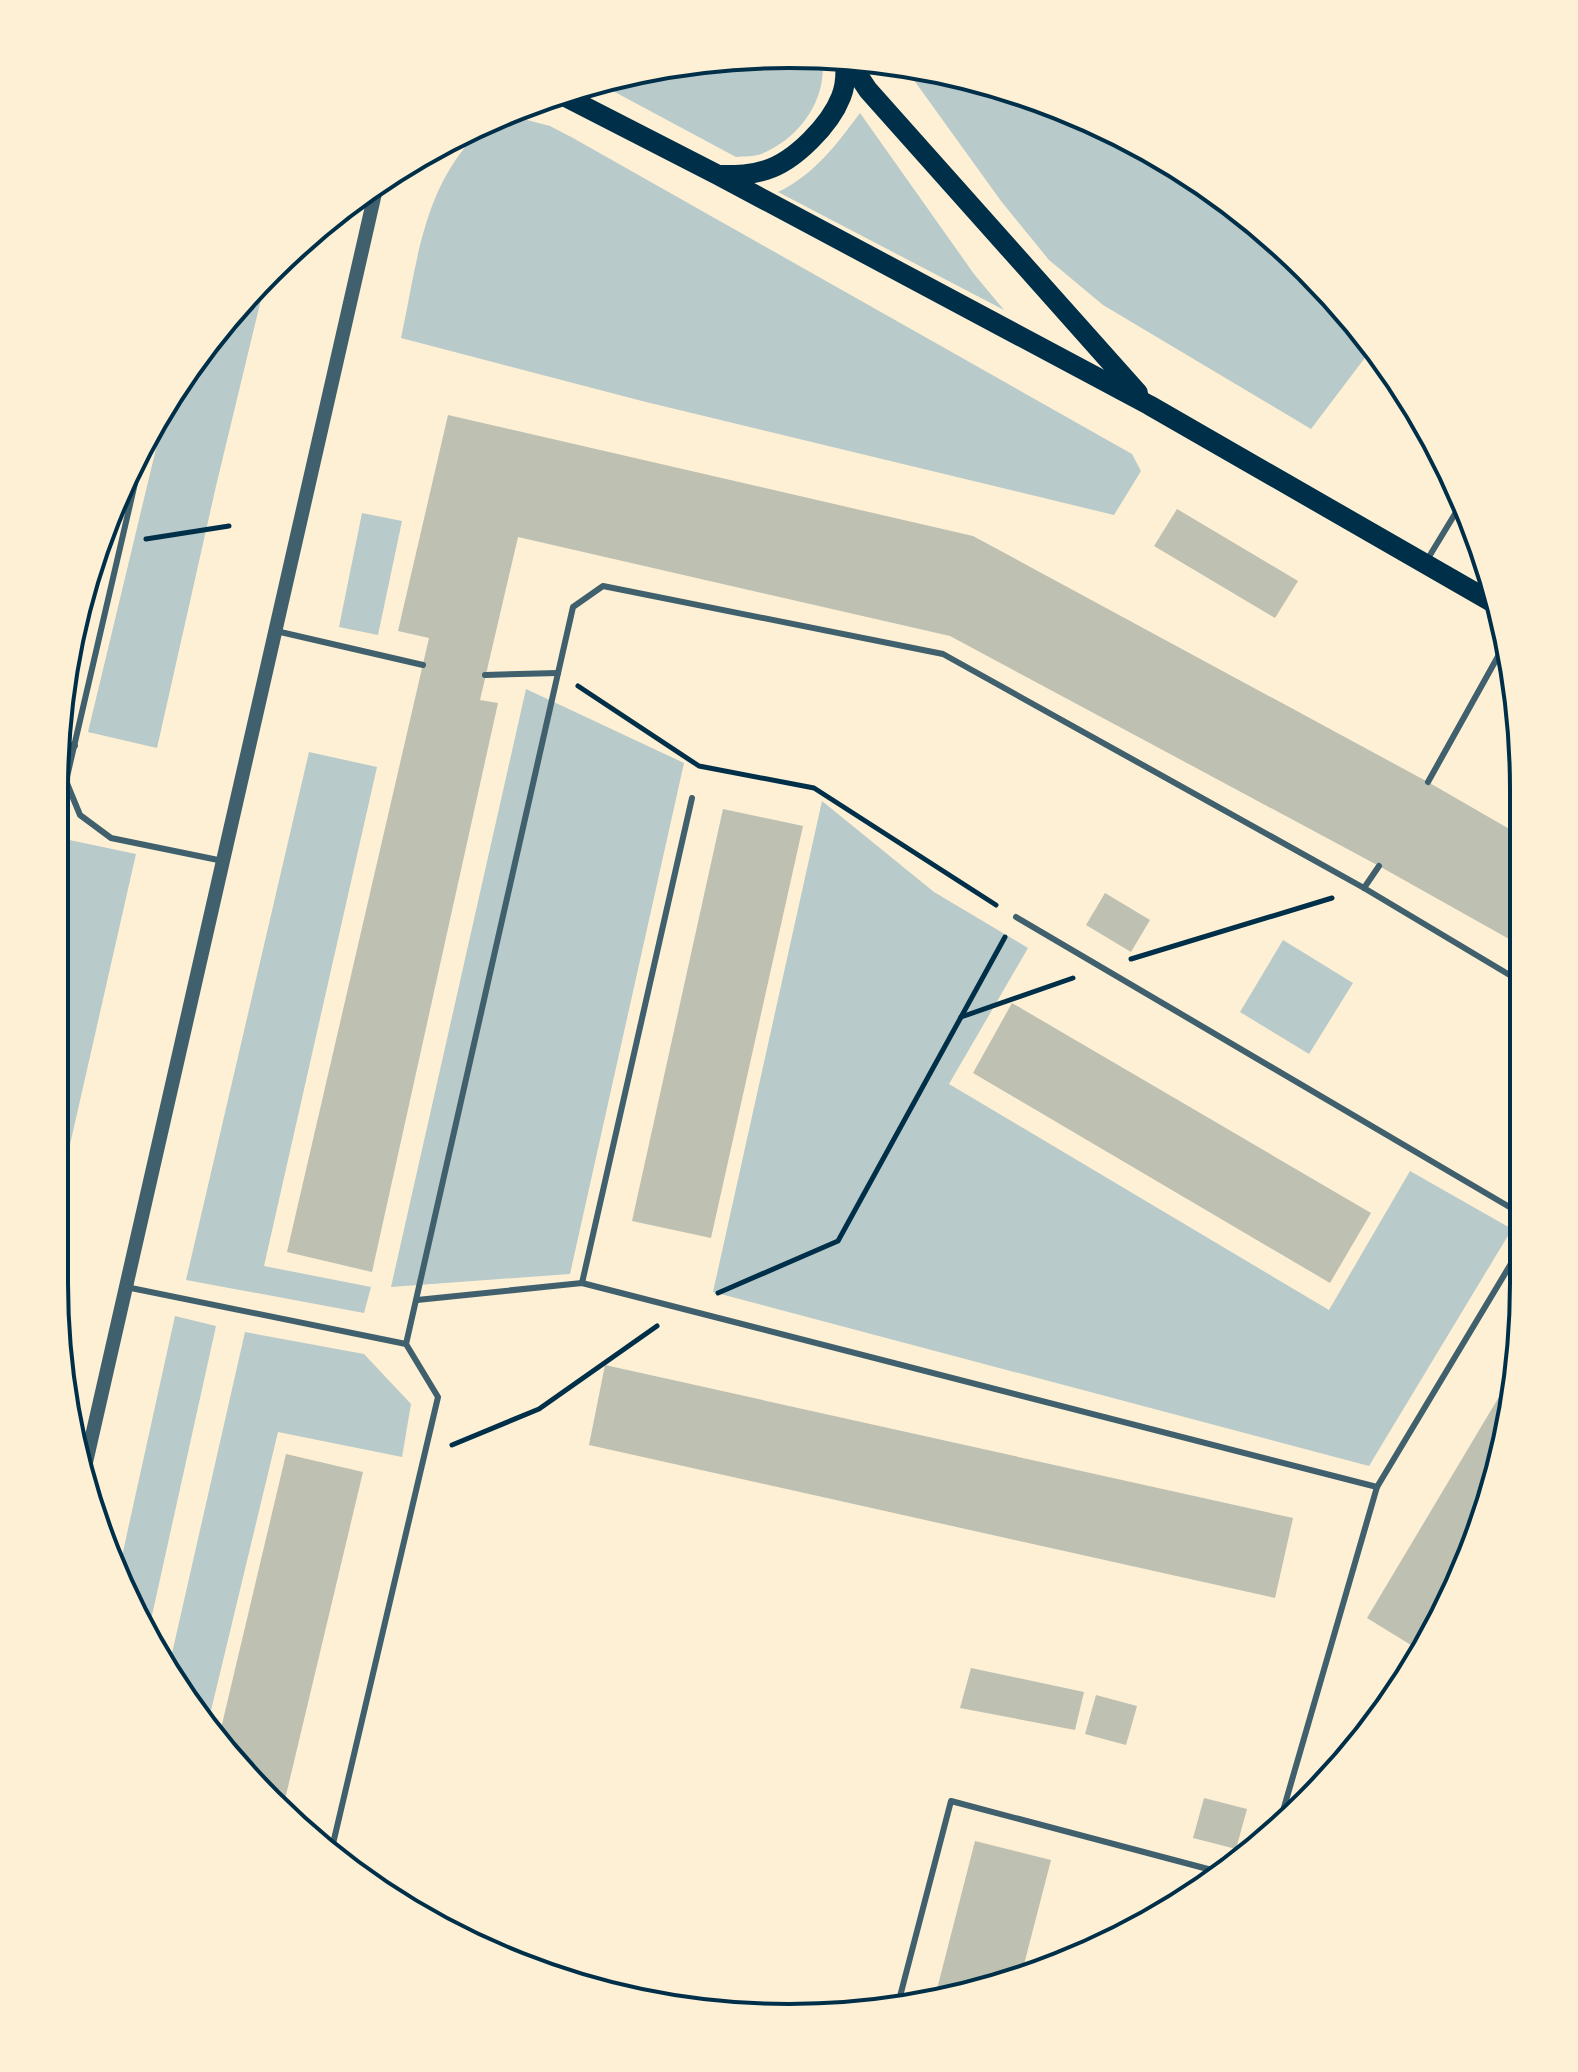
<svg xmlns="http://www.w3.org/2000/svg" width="1578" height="2072" font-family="Merriweather,serif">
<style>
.green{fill:#b9caca}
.building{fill:#bec0b2}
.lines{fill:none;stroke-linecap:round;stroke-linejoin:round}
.path{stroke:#003049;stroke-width:5}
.service{stroke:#3f606c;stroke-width:6}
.tertiary{stroke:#3f606c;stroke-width:14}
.primary{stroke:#003049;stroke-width:20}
.rim{fill:none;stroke:#003049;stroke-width:4}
</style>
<rect width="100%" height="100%" fill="#fdf0d5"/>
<g class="green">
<path d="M789 54 822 57C828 99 800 138 761 154 754 157 744 156 736 157L598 83 645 68Z"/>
<path d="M903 65 932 68 1070 110 1197 178 1308 269 1387 365 1367 355 1311 429 1103 305 1049 260 1001 201Z"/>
<path d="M860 113 974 274 1004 310 778 192C814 175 837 144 860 113Z"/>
<path d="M527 120 550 126 573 138 1132 454 1141 471 1114 515 642 401 401 338C415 274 421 203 463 150 467 144 472 135 479 131 493 123 510 121 527 120Z"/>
<path d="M264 287 216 486 157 748 88 732 167 403 206 342Z"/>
<path d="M362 513 402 521 378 635 339 627Z"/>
<path d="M526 689 684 763 570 1274 391 1287Z"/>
<path d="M309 752 377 767 264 1266 371 1287 364 1313 186 1280Z"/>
<path d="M822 801 934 892 1028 948 949 1084 1329 1310 1410 1171 1512 1229 1369 1466 713 1292Z"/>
<path d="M55 837 136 854 54 1215Z"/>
<path d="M1283 940 1353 983 1309 1054 1240 1012Z"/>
<path d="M175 1316 216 1326 147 1638 119 1570Z"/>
<path d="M245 1332 364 1354 411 1404 402 1457 278 1432 208 1723 168 1671Z"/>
</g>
<g class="building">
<path d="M448 415 973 536 1428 782 1518 834V944L1379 866 950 636 518 537 480 700 498 703 372 1272 287 1252 429 638 398 631Z"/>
<path d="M1177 509 1298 581 1275 618 1154 546Z"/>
<path d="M723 809 803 826 711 1238 632 1221Z"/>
<path d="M1105 893 1150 920 1131 952 1086 925Z"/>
<path d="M1012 1003 1371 1213 1330 1283 973 1073Z"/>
<path d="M605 1365 1293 1518 1275 1598 589 1445Z"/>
<path d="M1518 1365V1379L1485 1520 1424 1653 1367 1618Z"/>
<path d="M286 1454 363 1472 282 1812 270 1803 219 1737Z"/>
<path d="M971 1668 1084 1692 1075 1730 960 1708Z"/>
<path d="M1096 1695 1137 1706 1126 1745 1085 1734Z"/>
<path d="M1204 1798 1247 1809 1236 1849 1193 1838Z"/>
<path d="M975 1841 1051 1860 1020 1980 935 1997Z"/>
</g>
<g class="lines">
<g class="path">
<path d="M146 539 229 526"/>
<path d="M578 686 699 766 814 788 996 905"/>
<path d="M1131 959 1332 898"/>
<path d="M961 1017 1073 978"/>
<path d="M718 1293 838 1241 1005 937"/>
<path d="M452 1445 539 1409 657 1326"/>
</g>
<g class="service">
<path d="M145 440 66 781 80 815 111 838 223 861"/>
<path d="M1427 560 1461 504"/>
<path d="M276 631 423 665"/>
<path d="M485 675 558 673"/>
<path d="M56 742 75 746"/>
<path d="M1428 782 1506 642"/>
<path d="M1364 888 1379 866"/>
<path d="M1016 917 1518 1212"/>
<path d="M582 1283 692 798"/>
<path d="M126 1287 406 1344 438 1397 332 1848"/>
<path d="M417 1300 582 1283 1377 1487 1518 1252"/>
<path d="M406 1344 573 607 603 586 943 654 1364 888 1518 980"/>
<path d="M1278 1828 1377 1487"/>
<path d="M898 2004 951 1801 1223 1873"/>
</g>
<path class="tertiary" d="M82 1480 378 180"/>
<g class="primary">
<path d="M848 60 868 90 1138 393"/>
<path d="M560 94 718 175 1149 405 1497 605"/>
<path d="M722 175C737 175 751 175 766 170 795 161 830 125 841 97 846 85 846 72 845 60"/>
</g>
</g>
<path d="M0 0H1578V2072H0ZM789 68H789A721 721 0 0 1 1510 789V1283A721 721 0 0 1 789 2004H789A721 721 0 0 1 68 1283V789A721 721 0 0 1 789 68Z" fill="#fdf0d5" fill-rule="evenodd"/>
<path class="rim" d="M789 68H789A721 721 0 0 1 1510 789V1283A721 721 0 0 1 789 2004H789A721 721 0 0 1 68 1283V789A721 721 0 0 1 789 68Z"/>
</svg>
